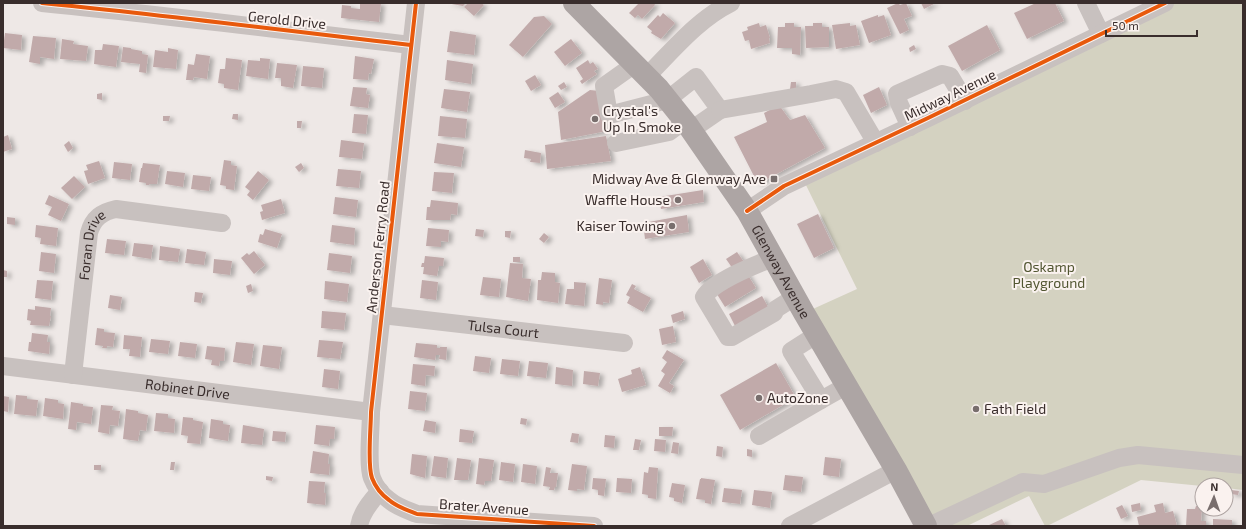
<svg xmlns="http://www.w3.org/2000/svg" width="1246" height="529" font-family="'Exo 2',sans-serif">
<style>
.green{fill:#d4d2c1}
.building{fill:#c1aaaa;filter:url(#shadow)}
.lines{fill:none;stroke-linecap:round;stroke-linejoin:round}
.minor{stroke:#c8c1bf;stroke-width:18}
.major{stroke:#ada5a4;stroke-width:22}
.cycleway-casing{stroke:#faf2ef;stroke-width:6}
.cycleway{stroke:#e8590c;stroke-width:4}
.poi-dot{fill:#786e6d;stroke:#faf2ef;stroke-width:1.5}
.labels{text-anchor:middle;stroke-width:4;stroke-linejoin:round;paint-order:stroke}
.street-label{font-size:14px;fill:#392d2c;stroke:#faf2ef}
.poi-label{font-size:14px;fill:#392d2c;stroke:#faf2ef;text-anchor:start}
.park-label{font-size:14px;fill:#525632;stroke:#faf2ef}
</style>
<defs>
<filter id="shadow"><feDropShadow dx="4" dy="2" stdDeviation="2" flood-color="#0004"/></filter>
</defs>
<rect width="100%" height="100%" fill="#eee8e6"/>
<path class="green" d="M1165 3H1243V490L1226 488V485L1202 486 1141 480 1047 526H1045L1029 496 967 526H926L804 313 857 289 802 177Z"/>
<g class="building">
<path d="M360 3H381L379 22 341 18 342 5 351 6V8L360 9Z"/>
<path d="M446 3H466L463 6Z"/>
<path d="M468 3H481L484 5 474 16 464 7Z"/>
<path d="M639 3H654L655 5 642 19 638 15 635 18 629 13Z"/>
<path d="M898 3 900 5 906 3 912 16 904 19 909 30 900 34 887 8Z"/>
<path d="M921 3H936L924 9Z"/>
<path d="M1036 3H1055L1064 21 1027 39 1014 13Z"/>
<path d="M663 13 675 23 661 39 651 33 652 31 647 27 658 15 660 17Z"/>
<path d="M878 15V17L884 15 891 35 869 43 861 21Z"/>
<path d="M544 16 552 24 523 57 509 45 534 17Z"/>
<path d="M759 23 760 27 766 25 770 38H769L770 43 751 49 749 40 745 41 742 32 748 30 747 27Z"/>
<path d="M785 23H794V27H801L800 55 792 54V48H777L778 27H785Z"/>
<path d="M813 23H822V27H829V47L806 48 805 26H813Z"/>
<path d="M850 23V26L856 25 860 45 836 49 832 25Z"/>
<path d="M987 25 1000 50 962 71 948 46Z"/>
<path d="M450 31 476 35 474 55 447 52Z"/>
<path d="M5 33 22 35 21 50 3 48Z"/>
<path d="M33 36 56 38 54 59 40 57V64L29 62Z"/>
<path d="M62 39 74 41 73 44 88 46 86 61 60 59Z"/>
<path d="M571 39 582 53 565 66 554 52Z"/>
<path d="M103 44 119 46 116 67 94 64 95 50H102Z"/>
<path d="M914 45 916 49 910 52 909 48Z"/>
<path d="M123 47 131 48V49L142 51V54L148 55 146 73 139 72 140 64 121 62Z"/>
<path d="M168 48 178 50 176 69 153 67 155 50 168 52Z"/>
<path d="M196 54 210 56 207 79 194 77 193 80H186L188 64 194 65Z"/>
<path d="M355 56 374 59 371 74 369 73 368 80 353 79Z"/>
<path d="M226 58 242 60 238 90 224 88V84L218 83 220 69H225Z"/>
<path d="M260 58 270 59 268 79 246 76 248 60 260 61Z"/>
<path d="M447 60 473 64 471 84 445 80Z"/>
<path d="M588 60 590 64 593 62 598 69 594 71 597 74 582 84 580 81 583 79 576 68Z"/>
<path d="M277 63 297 65 293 88 281 86V78H275Z"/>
<path d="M303 66 324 68 322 88 301 86Z"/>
<path d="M535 75 541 85 531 91 525 81Z"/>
<path d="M564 82 567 87 561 90 558 86Z"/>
<path d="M791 82H796V89H790Z"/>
<path d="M353 87 367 88 366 94 370 95 368 108 350 106Z"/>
<path d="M879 87 887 105 871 113 863 95Z"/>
<path d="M444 89 470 92 467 112 441 108Z"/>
<path d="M590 90 599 91 607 131 561 140 558 112Z"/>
<path d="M558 92 565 102 555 108 549 98Z"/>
<path d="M102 93V100L97 99V94Z"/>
<path d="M779 105 790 120 805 115 825 148 758 184 734 137 767 122 764 113Z"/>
<path d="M233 114H238V120L232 119Z"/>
<path d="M354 114 368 115 366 134 352 133Z"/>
<path d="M163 116H170L169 121H163Z"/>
<path d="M440 116 467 119 465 138 438 136Z"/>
<path d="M297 121H302L301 128H297Z"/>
<path d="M8 135 12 149 3 152V137Z"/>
<path d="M606 136 611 161 547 169 545 145Z"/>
<path d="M341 140 364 143 362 159 339 157Z"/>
<path d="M69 141 73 148 68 152 64 145Z"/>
<path d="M437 143 464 147 461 167 434 163Z"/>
<path d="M525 150 541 153 540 163 530 162 531 159 524 158Z"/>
<path d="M224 160 231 161V165L237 166 234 190 226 189V186L220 185Z"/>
<path d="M99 161 105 178 88 184 84 171 88 170 86 165Z"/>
<path d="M114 162 132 164 130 180 112 178Z"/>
<path d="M143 163 160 165 157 184H150L149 185H146V183L139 182 141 168H142Z"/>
<path d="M301 163 304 168 299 172 295 167Z"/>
<path d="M338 169 361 171 359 188 336 186Z"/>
<path d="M167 171 185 173 183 187 165 184Z"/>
<path d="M258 171 269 180 253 200 247 195 250 191 245 187Z"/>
<path d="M434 172 454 173 452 193 432 191Z"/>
<path d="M193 175 211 177 209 191 191 189Z"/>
<path d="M74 176 85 187 72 199 61 188Z"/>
<path d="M703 190 704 202 661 209 659 197Z"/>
<path d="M49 195 69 204 61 221 48 215 52 207 45 204Z"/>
<path d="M335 197 358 200 356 217 333 214Z"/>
<path d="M281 199 285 213 262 220 260 212 263 211 261 205Z"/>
<path d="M431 200 458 203 457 215 451 214 450 220H426L427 207H430Z"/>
<path d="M818 214 834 248 814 258 797 224Z"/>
<path d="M687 215 689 232 645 239 643 223Z"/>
<path d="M7 217 15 218V225L7 224Z"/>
<path d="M36 225 58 228 56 246 40 244 41 238 35 237Z"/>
<path d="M332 225 355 228 354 245 330 242Z"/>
<path d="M428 228 449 230 448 242 441 241V247L426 246Z"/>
<path d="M265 229 282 234 277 248 258 242 260 234 263 235Z"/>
<path d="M476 229 484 230 483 237 475 236Z"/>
<path d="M505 231H511L510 238 505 237Z"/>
<path d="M544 233 549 237 544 243 539 239Z"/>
<path d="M107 239 126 241 124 255 105 253Z"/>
<path d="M134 243 153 245 151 259 132 256Z"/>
<path d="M160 246 180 249 178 262 159 260Z"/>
<path d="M187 249 206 252 204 265 185 263Z"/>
<path d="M254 251 265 265 254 274 241 258 247 253 249 255Z"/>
<path d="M41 252 56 254 54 273 39 271Z"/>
<path d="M737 252 744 262 733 269 726 259Z"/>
<path d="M329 253 352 256 350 273 327 270Z"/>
<path d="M425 256 444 258 443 266H439L437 276 423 274 424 267H421L422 263H424Z"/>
<rect x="513" y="257" width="7" height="5"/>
<path d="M214 259 232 261 230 275 213 273Z"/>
<path d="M703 259 712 275 699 283 690 267Z"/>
<path d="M510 263 523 264 522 278 531 279 528 301 506 297Z"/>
<path d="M3 270 7 271V277H3Z"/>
<path d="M542 272 555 273V282L560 283 558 303 537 300 538 280H541Z"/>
<path d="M746 272 756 288 725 307 715 291Z"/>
<path d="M483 277 501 279 499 297 480 295Z"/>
<path d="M599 278 612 280 609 303 603 302V305L596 304Z"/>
<path d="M37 280 53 281 51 300 35 298Z"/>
<path d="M422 280 438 282 436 300 420 298Z"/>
<path d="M325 281 349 284 347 302 324 299Z"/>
<path d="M574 282 586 283 584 306 565 304 567 289H574Z"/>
<path d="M251 284 253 291 248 293 246 286Z"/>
<path d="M632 284 636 286 634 289 651 298 643 312 627 303 630 297 626 295Z"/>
<path d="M195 292 203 293 201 303 194 302Z"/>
<path d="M110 295 122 297 120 310 108 308Z"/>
<path d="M762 296 771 312 737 330 729 314Z"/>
<path d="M35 306 51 308 50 316H51L49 326 30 325 31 321 27 320 28 309 35 310Z"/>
<path d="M322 311 346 313 344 330 321 328Z"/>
<path d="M683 311 685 319 673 323 671 315Z"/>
<path d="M673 326 676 342 662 345 659 329Z"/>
<path d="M97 328 104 329V332L115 333 113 347 107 346V348H102L103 346 95 345Z"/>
<path d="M32 333 48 335 47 342H50L49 354 28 351 29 342H31Z"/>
<path d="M124 335 142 337 140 357 129 356 130 349H123Z"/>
<path d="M151 339 170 341 168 354 149 352Z"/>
<path d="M319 340 343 342 340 359 317 357Z"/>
<path d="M180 342 197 344 195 358 178 356Z"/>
<path d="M236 342 254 344 251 365 233 362Z"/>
<path d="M416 343 437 345V348H440V347H447L446 360 439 359 440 355H436L435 360 414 357Z"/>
<path d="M263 345 282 347 279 369 260 366Z"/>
<path d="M207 346 225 348 224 361H220L219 366 211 365 212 360 205 359Z"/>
<path d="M667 350 684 360 669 383 674 386 670 393 658 386 665 374 661 371 667 362 662 358Z"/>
<path d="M475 356 491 358 489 373 473 371Z"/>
<path d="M502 359 520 361 518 376 500 374Z"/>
<path d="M529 361 548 363 546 378 527 376Z"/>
<path d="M776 363 800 405 790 401 740 430 720 395Z"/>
<path d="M413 364 435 366 434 376 426 375 425 386 411 384Z"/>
<path d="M556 367 573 370 572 386 555 384Z"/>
<path d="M640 367 646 385 622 392 618 379 632 374 631 370Z"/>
<path d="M324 369 340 371 338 389 322 387Z"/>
<path d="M584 371 600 373 598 386 583 384Z"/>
<path d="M410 391 427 393 425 411 408 409Z"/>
<path d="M16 395 27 396V399L38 400 36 416 14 414Z"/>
<path d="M3 396 9 397 8 412 3 411Z"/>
<path d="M45 398 58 400V403L64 404 63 419 43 416Z"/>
<path d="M71 402 83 404V406L93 407 91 424 77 422 76 430 68 429Z"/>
<path d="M101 405 113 406 112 410 120 411 118 426 110 425 109 434 98 432Z"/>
<path d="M126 409 138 411V413L148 415 146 431 140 430 138 441 123 439Z"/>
<path d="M156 413 168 414V418L175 419 174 433 154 431Z"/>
<path d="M183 417 193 418V420L203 422 200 444 187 443 188 436 181 435Z"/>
<path d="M521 418 527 419 526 425 520 424Z"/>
<path d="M211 419 223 421V424L230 425 228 441 209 438Z"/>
<path d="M425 420 436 422 435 433 423 431Z"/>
<path d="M243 425 264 429 262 445 241 443Z"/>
<path d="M316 425 335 427 334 439H330L329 446 314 444Z"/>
<path d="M659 427H673L672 436H659Z"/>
<path d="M460 429 474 431 472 443 459 442Z"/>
<path d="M273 431 286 432 285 442 272 441Z"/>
<path d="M572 433 579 434 578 443 570 442Z"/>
<path d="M605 435 615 436 614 448 604 447Z"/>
<path d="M635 439 641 440 639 450H633Z"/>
<path d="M655 439 666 440 665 452 654 451Z"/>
<path d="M673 442 679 443 678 454 671 453Z"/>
<path d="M717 446 723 447 722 457 716 456Z"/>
<path d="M747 449 752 450V457L747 456Z"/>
<path d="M313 451 329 454 328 464H330L329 475 310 473Z"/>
<path d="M412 454 427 456 425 478 410 474Z"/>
<path d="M434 456 448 458 446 478 431 476Z"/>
<path d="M825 457 841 459 839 477 823 475Z"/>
<path d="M457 458 471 460 468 480H454Z"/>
<path d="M479 458 494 460 491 481H485L484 485 476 484Z"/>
<path d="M171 462H175L174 470H170Z"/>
<path d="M501 462 515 464 513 482 499 480Z"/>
<path d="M523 464 537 466 535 484 521 482Z"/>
<path d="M572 464 587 466 584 490 577 489V491L568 490Z"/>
<rect x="94" y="465" width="7" height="5"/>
<path d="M546 467 551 468 550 473H558L556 487H555L554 490H549L550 487 543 486Z"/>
<path d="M649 467 658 468 656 499 648 498V495L642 494 644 472 648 473Z"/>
<path d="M785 475 803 477 801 492 783 490Z"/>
<path d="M266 476 273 477 272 481 266 480Z"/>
<path d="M593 478 606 479 604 496 598 495V490L592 489Z"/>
<path d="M617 478 632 479 631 493 616 492Z"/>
<path d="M701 478 715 480 711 504 705 503V500L696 499 700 479H701Z"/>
<path d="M309 481 325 482 324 493H326L325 505 307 503Z"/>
<path d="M672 483 685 485 682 503 674 501V498L669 497Z"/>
<path d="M724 488 742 490 740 504 722 502Z"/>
<path d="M754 490 772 492 770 508 752 505Z"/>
<path d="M1231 490 1239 491 1238 495 1231 494Z"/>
<path d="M1140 503 1141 510 1132 512 1131 505Z"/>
<path d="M1163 503 1165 513 1173 511 1177 526H1139L1137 517 1156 512 1154 505Z"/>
<path d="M1122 505 1128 516 1121 519 1116 508Z"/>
<path d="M1196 506H1202L1201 521H1206V526H1186L1187 509H1195Z"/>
<path d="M1002 519 1006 526H987Z"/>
<path d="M1213 519 1232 520V526H1213Z"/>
</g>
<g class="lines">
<g class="minor">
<path d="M42 3C165 15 288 31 411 45"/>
<path d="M416 3 371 412C371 428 367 464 372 478 375 486 382 495 389 500 397 507 407 510 417 514L594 526"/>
<path d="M1086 3 1101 34"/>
<path d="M635 64 604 86 609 115 667 100 696 77 720 110 691 130"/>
<path d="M647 76C674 49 697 20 731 3"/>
<path d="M720 110 811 94 836 89 846 92 876 143"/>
<path d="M910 127 899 103 897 94 942 74 950 76 965 101"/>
<path d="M616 143 669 132 684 121"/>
<path d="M747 211 784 186 928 118 1165 3"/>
<path d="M773 258C755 265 714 281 704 297L728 337H732L774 313 776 309 795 297"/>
<path id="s1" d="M382 315 624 343"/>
<path d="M816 335 791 351 821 400 846 386"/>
<path id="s2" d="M3 366 371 412"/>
<path id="s3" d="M73 375 89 233C93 218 102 212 116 209L222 223"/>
<path d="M759 436 821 400"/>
<path d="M359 526C361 513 371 501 380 491"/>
<path d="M790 526 896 470"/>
<path d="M929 526 1023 482 1044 484 1119 458 1138 455 1243 465"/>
</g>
<path class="major" id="s4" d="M574 3 659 89 687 124 747 211 804 313 896 470 926 526"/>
<g class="cycleway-casing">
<g id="cycleway">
<path d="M42 3C165 15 288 31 411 45"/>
<path d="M416 3 371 412C371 428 367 464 372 478 375 486 382 495 389 500 397 507 407 510 417 514L594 526"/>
<path d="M747 211 784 186 928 118 1165 3"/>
</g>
</g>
<use href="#cycleway" class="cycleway"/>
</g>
<g class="poi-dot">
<circle cx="595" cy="119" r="4"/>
<rect x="770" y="175" width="8" height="8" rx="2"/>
<circle cx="678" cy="200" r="4"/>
<circle cx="672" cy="226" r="4"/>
<circle cx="759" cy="398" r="4"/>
<circle cx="976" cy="409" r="4"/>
</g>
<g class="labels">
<g class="street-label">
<text transform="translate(287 20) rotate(6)" y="5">Gerold Drive</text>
<text transform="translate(950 95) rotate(-26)" y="5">Midway Avenue</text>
<text transform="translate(378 247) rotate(-84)" y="5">Anderson Ferry Road</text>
<text dy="5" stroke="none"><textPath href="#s3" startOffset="132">Foran Drive</textPath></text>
<text dy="5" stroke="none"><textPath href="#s4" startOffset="341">Glenway Avenue</textPath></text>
<text dy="5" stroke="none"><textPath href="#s1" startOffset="122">Tulsa Court</textPath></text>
<text dy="5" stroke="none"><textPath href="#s2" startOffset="186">Robinet Drive</textPath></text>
<text transform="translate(484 507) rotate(4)" y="5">Brater Avenue</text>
</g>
<g class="poi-label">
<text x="603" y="116">Crystal's<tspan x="603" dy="16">Up In Smoke</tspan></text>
<text x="766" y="184" text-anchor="end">Midway Ave &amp; Glenway Ave</text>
<text x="670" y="205" text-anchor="end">Waffle House</text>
<text x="664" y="231" text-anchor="end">Kaiser Towing</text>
<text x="767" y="403">AutoZone</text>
<text x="984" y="414">Fath Field</text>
</g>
<g class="park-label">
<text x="1049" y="272">Oskamp<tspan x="1049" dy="16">Playground</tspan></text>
</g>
</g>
<rect width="1246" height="529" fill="none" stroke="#392d2c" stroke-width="8"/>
<g transform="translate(1214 497) rotate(2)"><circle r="19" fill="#faf2ef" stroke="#ada3a1"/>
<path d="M0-3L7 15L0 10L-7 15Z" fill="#786e6d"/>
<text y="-6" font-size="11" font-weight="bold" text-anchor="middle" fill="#392d2c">N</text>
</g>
<path d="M1106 30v6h91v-6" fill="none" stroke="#392d2c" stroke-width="2"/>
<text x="1112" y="30" font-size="12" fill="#392d2c" stroke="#faf2ef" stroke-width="3" paint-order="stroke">50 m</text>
</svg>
